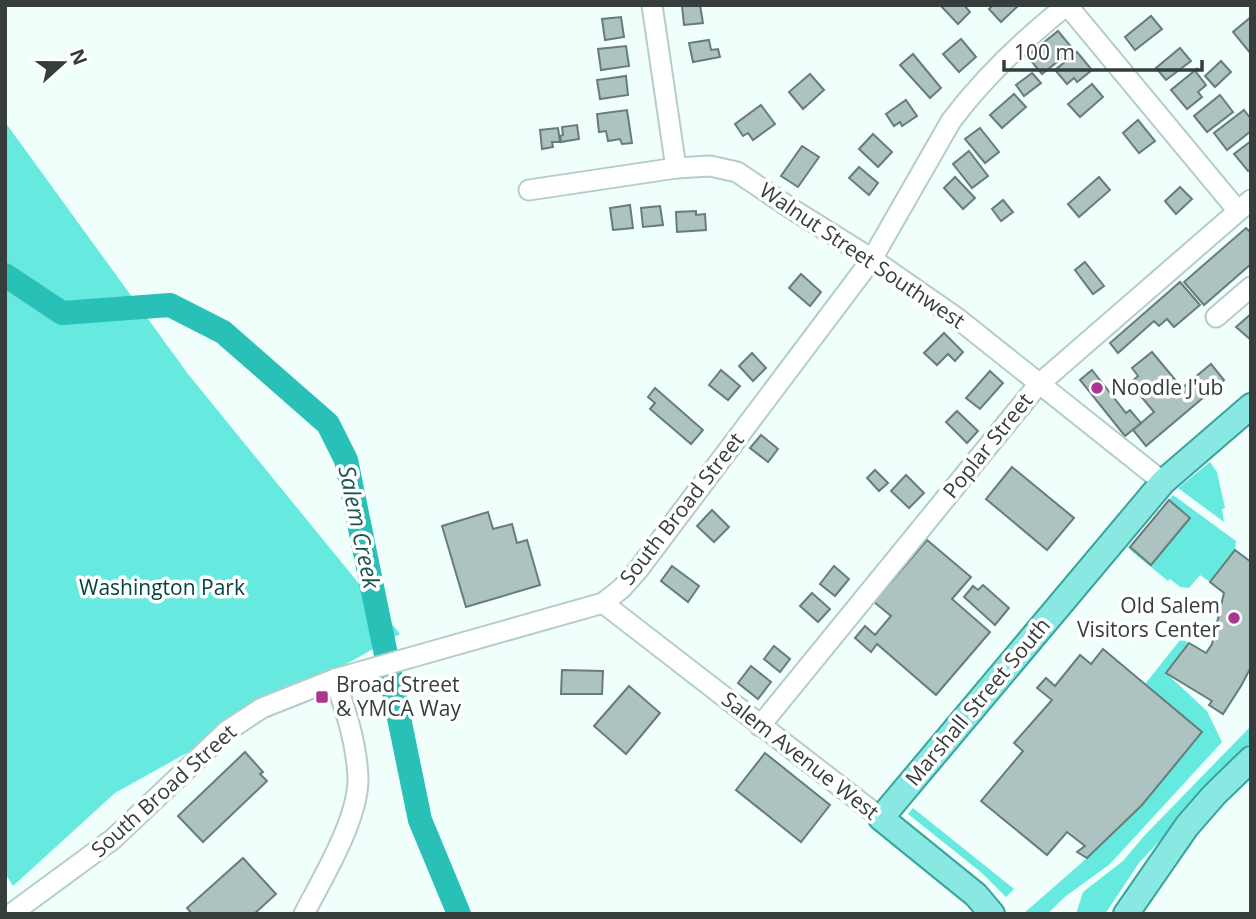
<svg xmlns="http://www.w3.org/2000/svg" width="1256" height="919" font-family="'Open Sans',sans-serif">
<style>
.green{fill:#66eadf}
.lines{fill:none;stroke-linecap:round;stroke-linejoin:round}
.river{stroke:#29c1b7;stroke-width:24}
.building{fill:#acc3c1;stroke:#677d7a;stroke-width:2}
.minor-casing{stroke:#b5cdca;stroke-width:23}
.major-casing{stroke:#39a39c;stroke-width:28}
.minor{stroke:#fff;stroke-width:19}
.major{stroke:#89e9e2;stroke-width:24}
.poi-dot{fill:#aa3690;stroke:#fff;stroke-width:2.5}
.labels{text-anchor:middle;stroke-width:7;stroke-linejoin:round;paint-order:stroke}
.street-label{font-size:21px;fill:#353e3d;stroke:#fff}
.poi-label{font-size:21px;fill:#353e3d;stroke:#fff;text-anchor:start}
.park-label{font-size:21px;fill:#024440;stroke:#fff}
.water-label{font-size:23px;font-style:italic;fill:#1a5550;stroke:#fff}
</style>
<rect width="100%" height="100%" fill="#f0fefc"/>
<g class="green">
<path d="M5 122 188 374 400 634 115 793 13 886 5 873Z"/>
<path d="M1210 462 1217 472 1225 508 1222 509 1224 522 1178 488Z"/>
<path d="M1173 495 1236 541 1235 550 1210 582 1200 575 1189 588 1180 587 1170 579 1168 581 1130 550 1127 545 1151 565 1190 518 1169 500Z"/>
<path d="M1181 639 1189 643 1166 673 1207 711 1222 742 1110 864 1066 896 1047 914H1023L1087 858 1142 805 1202 732 1145 684Z"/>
<path d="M1251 726V742L1139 863 1105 914H1076L1083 892 1123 861 1144 836Z"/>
<path d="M913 808 1014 889 1006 897 982 873 908 814Z"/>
</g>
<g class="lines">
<path class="river" d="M5 275 62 313 170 305 223 332 328 424 346 460 420 820 459 914"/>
</g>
<g class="building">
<path d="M700 5 703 23 684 25 682 6Z"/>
<path d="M940 5H964L970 12 958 24Z"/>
<path d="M993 5H1019L1001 22 989 9Z"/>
<path d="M1151 16 1162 29 1135 50 1125 37Z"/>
<path d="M621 17 624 37 605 40 602 19Z"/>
<path d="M1251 17V54L1233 32Z"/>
<path d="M1058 31 1073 49 1042 74 1027 56Z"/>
<path d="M961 39 976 57 959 72 943 54Z"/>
<path d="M709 40 711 50 718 49 720 57 693 62 689 43Z"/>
<path d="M626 46 629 66 601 70 598 49Z"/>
<path d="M1180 48 1191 61 1166 80 1156 68Z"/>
<path d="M1077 52 1092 70 1077 82 1074 78 1067 84 1055 70Z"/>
<path d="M913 54 941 88 930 98 900 65Z"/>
<path d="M1221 61 1231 72 1215 87 1205 76Z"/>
<path d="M1198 68 1196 72 1206 85 1198 92 1202 97 1187 109 1171 90Z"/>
<path d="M1032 73 1041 83 1024 96 1016 85Z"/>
<path d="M810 74 824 90 803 109 789 92Z"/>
<path d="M626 76 628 95 600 99 597 80Z"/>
<path d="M1092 84 1103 97 1080 117 1068 104Z"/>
<path d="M1014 94 1026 107 1002 128 990 115Z"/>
<path d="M1220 95 1233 112 1207 132 1194 116Z"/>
<path d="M906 100 917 116 902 126 900 122 894 126 886 114Z"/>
<path d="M761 105 775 124 753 140 748 133 743 136 735 124Z"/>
<path d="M627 110 632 143 622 144 620 139 608 141 606 131 599 132 597 114Z"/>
<path d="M1244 110 1251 119V131L1227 150 1214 133Z"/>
<path d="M1138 120 1155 141 1139 153 1123 133Z"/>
<path d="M577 125 579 139 561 142 560 136 563 135 562 127Z"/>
<path d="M558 128 560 142H552L553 147 542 149 540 130Z"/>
<path d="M980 128 999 152 985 163 965 139Z"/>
<path d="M873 134 892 152 878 167 859 149Z"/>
<path d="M1251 141V169L1248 171 1234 154Z"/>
<path d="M802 146 819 157 798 187 781 176Z"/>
<path d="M969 151 988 176 972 188 953 164Z"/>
<path d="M859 167 878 183 869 195 849 178Z"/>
<path d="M955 177 975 198 963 209 944 188Z"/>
<path d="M1099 177 1110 190 1079 217 1068 204Z"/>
<path d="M1180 187 1192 199 1176 214 1165 201Z"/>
<path d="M1003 200 1013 212 1001 221 992 209Z"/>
<path d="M630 205 633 228 613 230 610 208Z"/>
<path d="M660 206 663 225 643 227 641 208Z"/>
<path d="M696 211V215L705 214 706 230 677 232 676 212Z"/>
<path d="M1246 228 1251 233V264L1204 305 1184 282Z"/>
<path d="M1085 262 1104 286 1093 294 1075 270Z"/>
<path d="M801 274 821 292 810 306 789 288Z"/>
<path d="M1180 282 1200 305 1174 327 1167 319 1159 326 1154 321 1118 353 1110 343Z"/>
<path d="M1251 314V340L1236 327Z"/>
<path d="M944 333 963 352 955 361 948 354 937 365 924 353Z"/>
<path d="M1152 352 1182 388 1211 364 1224 380 1146 446 1133 430 1154 412 1130 383 1138 376 1132 368Z"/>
<path d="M752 353 766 368 753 381 739 366Z"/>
<path d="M721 370 740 386 728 400 709 385Z"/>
<path d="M1092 370 1126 413 1130 410 1141 423 1125 436 1080 380Z"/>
<path d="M990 371 1003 383 980 409 966 398Z"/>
<path d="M655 388 703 430 691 444 650 409 655 403 648 397Z"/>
<path d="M957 411 978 431 967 443 946 422Z"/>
<path d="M761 435 778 449 768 462 750 448Z"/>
<path d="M1012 467 1074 518 1047 550 986 499Z"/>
<path d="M875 470 888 483 879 491 867 478Z"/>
<path d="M906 475 924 493 909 508 891 491Z"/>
<path d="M1169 500 1190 518 1151 565 1130 547Z"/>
<path d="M712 510 729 527 714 542 697 526Z"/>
<path d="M488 512 493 529 512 524 517 543 527 540 540 585 466 607 442 526Z"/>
<path d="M927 540 971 577 952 599 990 632 936 695 877 644 871 652 855 638 865 626 875 635 891 616 874 602Z"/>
<path d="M1235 550 1251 562V667L1241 686 1223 714 1209 705 1212 701 1166 673 1189 643 1206 653 1212 644 1224 593 1210 582Z"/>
<path d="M672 566 699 586 688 602 661 581Z"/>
<path d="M834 566 849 579 835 596 820 584Z"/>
<path d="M983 585 1009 608 995 625 964 597 973 586 978 590Z"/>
<path d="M812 593 830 609 818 622 800 606Z"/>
<path d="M774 646 790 659 780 672 764 659Z"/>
<path d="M1103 649 1202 732 1142 805 1087 858 1077 852 1085 846 1067 832 1047 855 981 801 1023 751 1014 743 1052 700 1037 688 1046 678 1055 686 1080 655 1091 664Z"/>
<path d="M751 666 771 682 758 699 738 683Z"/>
<path d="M562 670 603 671 602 694H561Z"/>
<path d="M629 686 660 713 626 754 594 726Z"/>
<path d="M245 752 263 772 260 774 267 781 203 842 178 816Z"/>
<path d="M765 753 830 805 801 842 736 790Z"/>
<path d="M243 858 276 894 254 914H192L187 908Z"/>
</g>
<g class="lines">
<g class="minor-casing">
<g id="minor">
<path d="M652 5 676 168"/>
<path d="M1067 5 1238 211"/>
<path d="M529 190 676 168 710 166 737 172 792 209 872 259 957 318 1163 482"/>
<path d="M1216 317 1251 287"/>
<path d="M603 603 881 818"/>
<path d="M760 726 1038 385 1251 200"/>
<path d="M11 914 113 839 227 731 262 708 335 679 603 603 621 589 638 570 872 259 951 121C985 76 1023 40 1067 5"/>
<path d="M304 914C323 877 358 820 358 779 357 744 346 712 335 679"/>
</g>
</g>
<g class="major-casing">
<g id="major">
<path d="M992 914 976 895 881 818 1163 482 1251 406"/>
<path d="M1126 914 1187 826 1214 795 1251 759"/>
</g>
</g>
<use href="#minor" class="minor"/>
<use href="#major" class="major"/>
</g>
<g class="poi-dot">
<circle cx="1097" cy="388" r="7"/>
<circle cx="1234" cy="618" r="7"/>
<rect x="315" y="690" width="14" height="14" rx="3.5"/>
</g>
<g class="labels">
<g class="street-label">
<text transform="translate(862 256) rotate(34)" y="7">Walnut Street Southwest</text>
<text transform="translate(988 446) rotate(-51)" y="7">Poplar Street</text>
<text transform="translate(682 509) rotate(-52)" y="7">South Broad Street</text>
<text transform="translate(978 702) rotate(-50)" y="7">Marshall Street South</text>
<text transform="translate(800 756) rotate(38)" y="7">Salem Avenue West</text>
<text transform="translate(164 791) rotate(-42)" y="7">South Broad Street</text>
</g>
<g class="poi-label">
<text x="1111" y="395">Noodle J'ub</text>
<text x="1220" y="613" text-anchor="end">Old Salem<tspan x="1220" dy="24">Visitors Center</tspan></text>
<text x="336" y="692">Broad Street<tspan x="336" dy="24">&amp; YMCA Way</tspan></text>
</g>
<g class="park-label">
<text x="162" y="595">Washington Park</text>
</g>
<g class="water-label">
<text transform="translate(359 527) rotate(78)" y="8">Salem Creek</text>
</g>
</g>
<rect width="1256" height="919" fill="none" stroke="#353e3d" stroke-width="14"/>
<g transform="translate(63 63) rotate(69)" stroke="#ffffff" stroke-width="5" paint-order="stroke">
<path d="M0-5L12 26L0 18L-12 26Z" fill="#353e3d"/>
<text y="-10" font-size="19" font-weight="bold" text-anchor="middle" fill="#353e3d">N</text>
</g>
<path d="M1004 60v10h198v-10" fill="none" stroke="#353e3d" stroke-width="3.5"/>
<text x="1014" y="60" font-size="21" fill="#353e3d" stroke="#ffffff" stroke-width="5" paint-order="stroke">100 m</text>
</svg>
